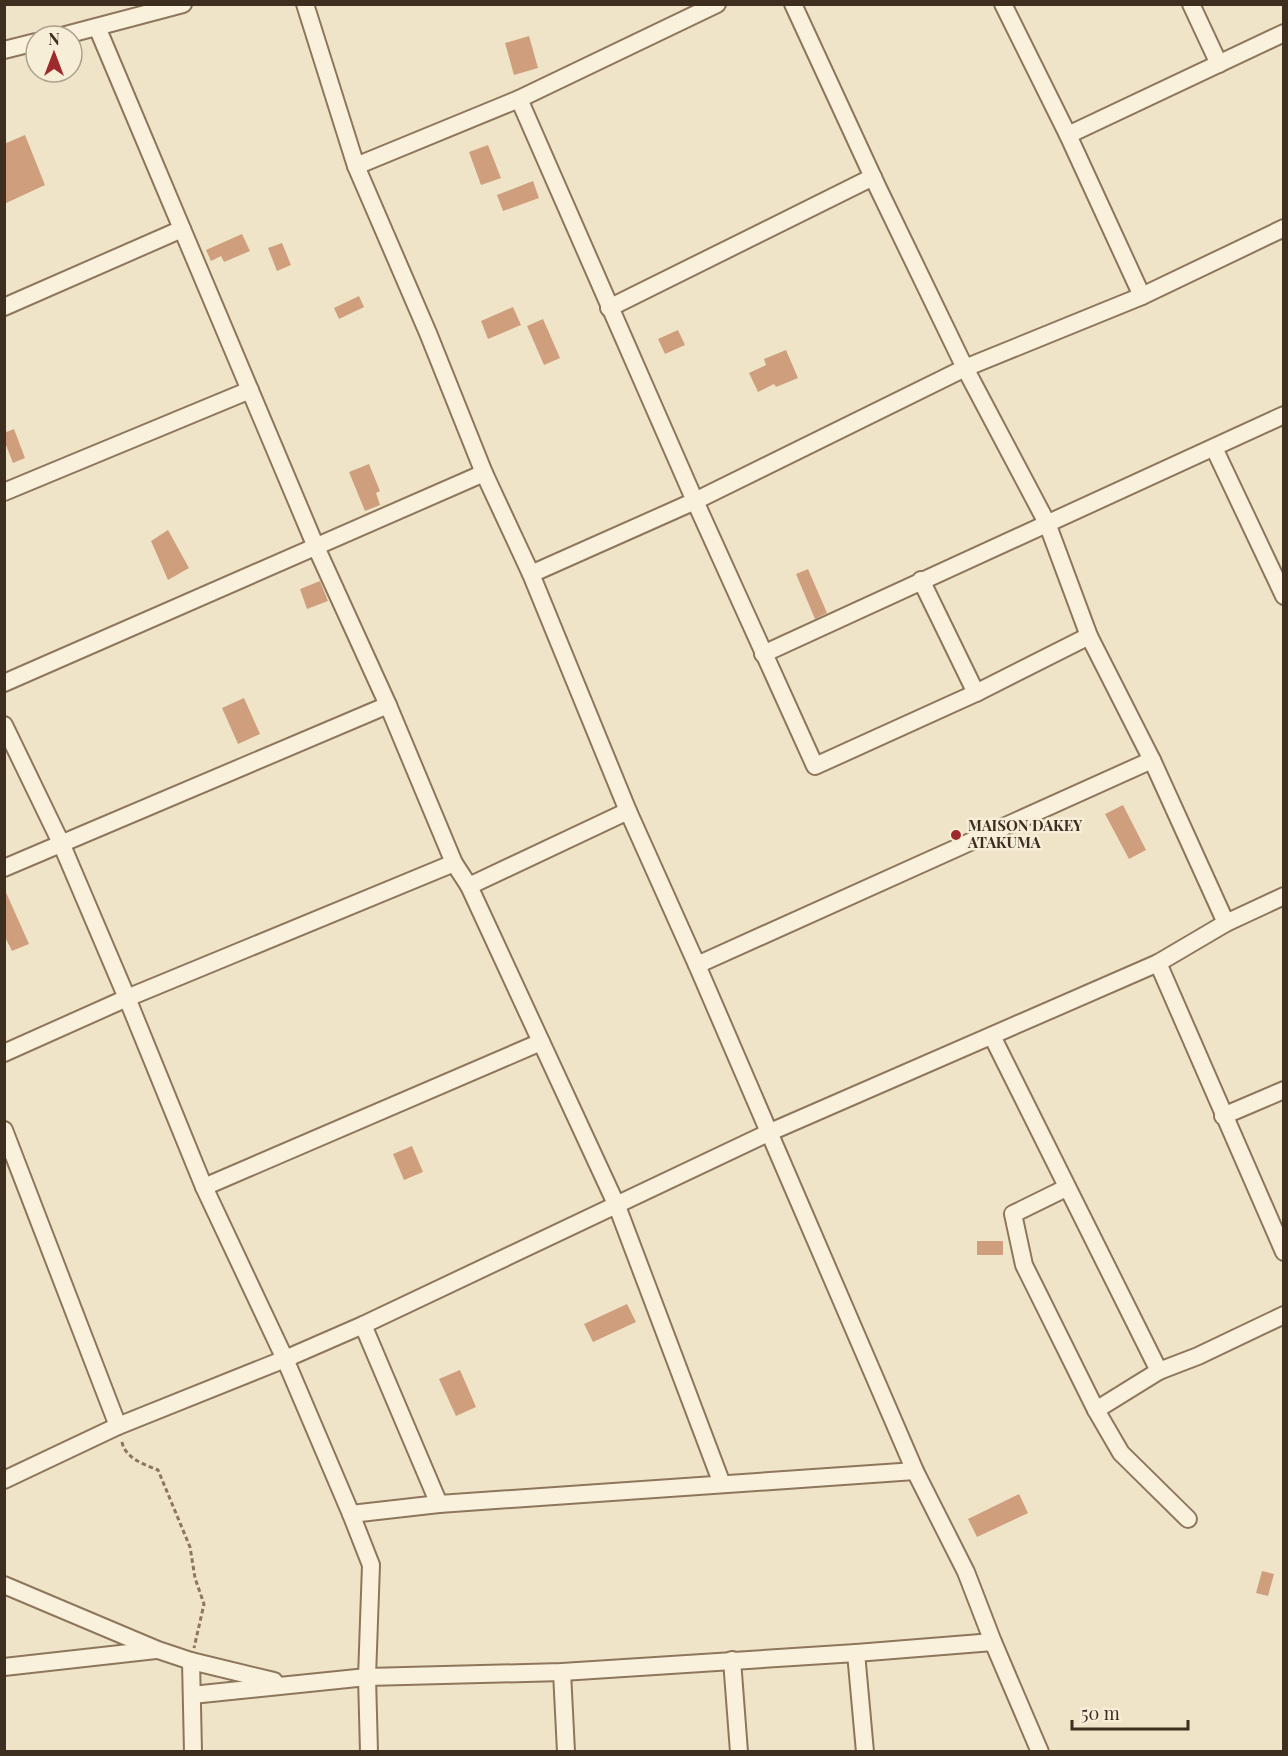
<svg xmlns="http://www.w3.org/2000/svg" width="1288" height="1756" font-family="'Playfair Display',serif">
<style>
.building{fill:#cf9f7d}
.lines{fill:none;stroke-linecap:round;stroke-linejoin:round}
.minor-casing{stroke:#8d765c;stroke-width:20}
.path{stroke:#8d765c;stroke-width:3;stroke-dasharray:4.5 3;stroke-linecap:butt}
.minor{stroke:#faf1dc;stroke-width:16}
.poi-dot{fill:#9e2a2b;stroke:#f7eed8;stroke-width:2}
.labels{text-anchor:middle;stroke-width:5;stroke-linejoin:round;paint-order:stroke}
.poi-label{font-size:15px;font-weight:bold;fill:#3d2e20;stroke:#f7eed8;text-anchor:start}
</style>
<rect width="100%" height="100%" fill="#f0e4c8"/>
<g class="building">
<path d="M529 36 538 68 514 75 505 43Z"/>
<path d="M25 135 45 185 4 204V144Z"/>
<path d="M488 145 501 178 481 185 469 152Z"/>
<path d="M533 181 539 198 503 211 497 195Z"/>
<path d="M242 234 250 251 224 262 221 256 211 261 206 250Z"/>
<path d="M282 243 291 265 277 271 268 248Z"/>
<path d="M359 296 364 307 339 319 334 308Z"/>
<path d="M513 307 521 325 488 339 481 321Z"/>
<path d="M543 319 560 358 544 365 527 326Z"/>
<path d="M678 330 685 345 665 354 658 339Z"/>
<path d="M786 350 798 378 776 387 774 384 758 392 749 373 766 365 764 359Z"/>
<path d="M14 429 25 458 13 463 4 440V433Z"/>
<path d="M369 464 380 491 376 493 380 505 365 511 349 472Z"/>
<path d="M168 530 189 568 168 580 151 541Z"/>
<path d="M808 569 827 613 815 619 796 574Z"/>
<path d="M320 581 328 601 307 609 300 589Z"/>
<path d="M244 698 260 734 238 744 222 708Z"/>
<path d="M1123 805 1146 850 1129 859 1105 814Z"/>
<path d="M4 888 29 944 12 951 4 935Z"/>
<path d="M412 1146 423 1172 404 1180 393 1154Z"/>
<rect x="977" y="1241" width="26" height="14"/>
<path d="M627 1304 636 1322 593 1342 584 1324Z"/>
<path d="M460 1370 476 1407 456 1416 439 1379Z"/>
<path d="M1019 1494 1028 1513 977 1537 968 1519Z"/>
<path d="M1262 1571 1274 1574 1268 1596 1256 1593Z"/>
</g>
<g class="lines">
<g class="minor-casing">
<g id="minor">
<path d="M305 4 356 166 428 333 484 473 531 574 628 811 697 965 915 1471 966 1572 993 1642 1040 1752"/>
<path d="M793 4 878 188 965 368 1047 523 1089 636 1152 760 1226 923"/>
<path d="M1003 4 1068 135 1142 296"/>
<path d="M1191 4 1219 64"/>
<path d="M97 27 316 547 388 705 454 863 469 886 617 1206 722 1484"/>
<path d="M62 36 183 4"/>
<path d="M4 50 36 42"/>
<path d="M519 99 695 501 815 766 976 693 1089 636"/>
<path d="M1068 135 1284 33"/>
<path d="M356 166 519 99 717 4"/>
<path d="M4 307 182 229"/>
<path d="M609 308 873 177"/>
<path d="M1214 448 1284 596"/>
<path d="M4 492 250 390"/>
<path d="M531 574 695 501 965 368 1142 296 1284 228"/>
<path d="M921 580 976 693"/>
<path d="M763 654 1284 415"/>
<path d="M4 683 484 473"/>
<path d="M4 725 61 843 127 998 204 1187 285 1359 351 1514 371 1565 367 1677 369 1752"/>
<path d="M4 868 388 705"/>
<path d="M469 886 628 811"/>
<path d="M1158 963 1284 1252"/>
<path d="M697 965 1152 760"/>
<path d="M992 1036 1159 1371"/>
<path d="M4 1053 127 998 454 863"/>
<path d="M1223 1116 1284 1090"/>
<path d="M4 1130 118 1426"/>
<path d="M204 1187 541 1042"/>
<path d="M1066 1188 1013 1214 1024 1265 1096 1410 1121 1453 1188 1519"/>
<path d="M363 1325 439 1504"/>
<path d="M1096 1410 1159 1371 1198 1356 1284 1315"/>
<path d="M4 1480 118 1426 285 1359 363 1325 768 1133 1158 963 1226 923 1284 896"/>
<path d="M351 1514 439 1504 915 1471"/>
<path d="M4 1585 158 1650 191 1661 274 1681"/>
<path d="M856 1653 865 1752"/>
<path d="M732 1660 739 1752"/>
<path d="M191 1661 193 1752"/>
<path d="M4 1667 156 1650"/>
<path d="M562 1672 566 1752"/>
<path d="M192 1695 367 1677 562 1672 856 1653 993 1642"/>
</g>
</g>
<path class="path" d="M122 1442C125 1458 145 1465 158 1470L190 1547 195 1578 204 1604 194 1648"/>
<use href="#minor" class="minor"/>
</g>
<circle class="poi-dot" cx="956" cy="835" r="6"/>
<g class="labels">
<g class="poi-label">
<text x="968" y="831">MAISON DAKEY<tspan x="968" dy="17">ATAKUMA</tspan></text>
</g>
</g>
<rect width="1288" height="1756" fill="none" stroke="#3d2e20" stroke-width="12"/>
<g transform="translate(54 54)"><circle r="28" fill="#f7eed8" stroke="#ada18e" stroke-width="1.5"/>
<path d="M0-4.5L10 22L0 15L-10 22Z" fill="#9e2a2b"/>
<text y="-9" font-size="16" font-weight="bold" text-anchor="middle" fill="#3d2e20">N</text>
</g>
<path d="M1072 1720v9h116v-9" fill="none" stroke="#3d2e20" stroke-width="3"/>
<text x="1081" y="1720" font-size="18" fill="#3d2e20" stroke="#f7eed8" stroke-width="4.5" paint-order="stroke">50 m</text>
</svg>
